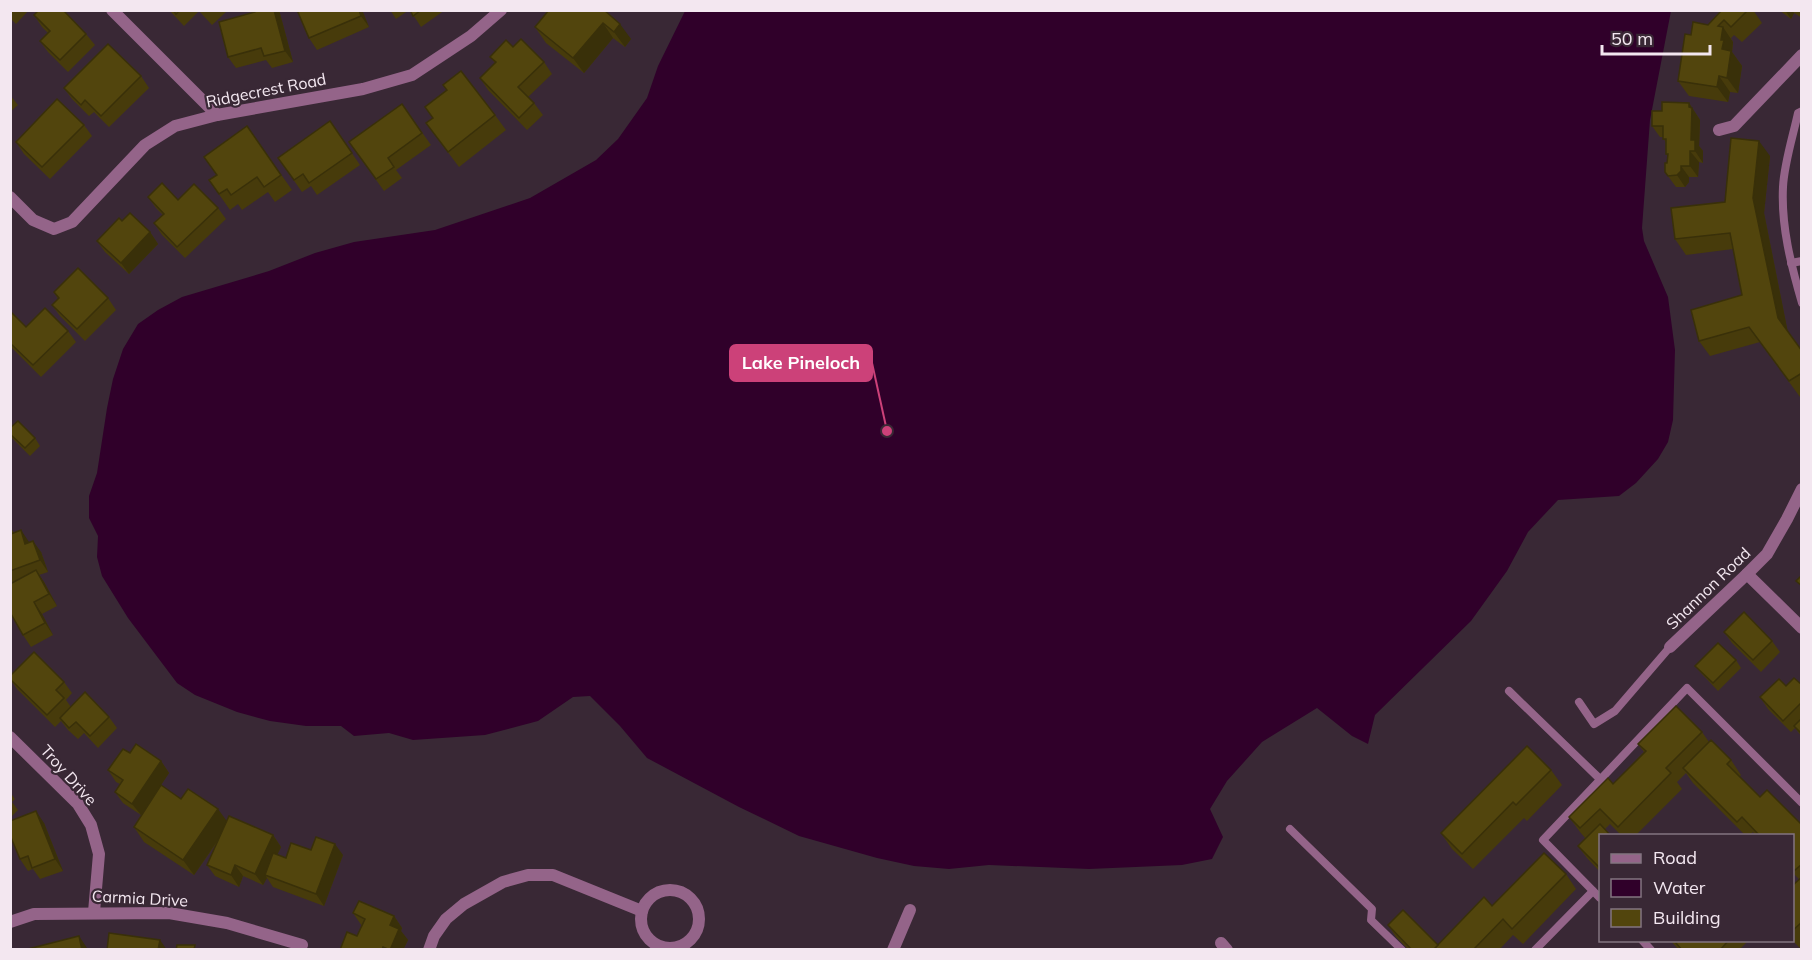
<svg xmlns="http://www.w3.org/2000/svg" width="1812" height="960" font-family="Mulish,sans-serif">
<style>
.water{fill:#30002a}
.lines{fill:none;stroke-linecap:round;stroke-linejoin:round}
.service{stroke:#946489;stroke-width:8}
.minor{stroke:#946489;stroke-width:12}
.wall{fill:#473b0b}
.shaded-wall{fill:#393009}
.building{fill:#52450d;stroke:#393009;stroke-width:1.5}
.labels{text-anchor:middle;stroke-width:4.5;stroke-linejoin:round;paint-order:stroke}
.street-label{font-size:16px;fill:#f3e7f0;stroke:#392835}
.leader{fill:none;stroke:#cc4179;stroke-width:2}
.callout-dot{fill:#cc4179;stroke:#392835;stroke-width:2}
.callout{fill:#cc4179;stroke:#cc4179;stroke-width:2}
.callout-label{font-size:18px;text-anchor:middle;font-weight:bold;fill:#fff}
</style>
<rect width="100%" height="100%" fill="#392835"/>
<path class="water" d="M685 11H1671L1650 120 1642 228 1644 241 1668 297 1675 350 1673 420 1668 442 1658 459 1636 483 1619 496 1558 500 1528 532 1507 571 1471 621 1375 715 1368 744 1352 736 1317 708 1262 742 1227 781 1210 809 1223 837 1212 859 1182 865 1089 869 989 865 949 869 914 866 877 858 799 836 739 807 647 758 620 726 590 696 573 697 538 721 485 735 413 740 389 733 354 736 341 726H306L270 721 237 712 195 695 177 683 128 618 102 576 97 557 98 536 89 518V496L97 473 107 408 113 379 123 349 138 324 158 310 182 297 269 271 315 253 354 242 435 230 530 198 596 160 618 139 647 98 658 66Z"/>
<g class="lines">
<g class="service">
<path d="M1802 111 1798 113C1793 136 1784 164 1783 187 1781 226 1791 265 1802 303"/>
<path d="M1791 263 1802 261"/>
<path d="M1509 691 1600 779"/>
<path d="M1579 702 1594 724 1615 711 1670 647"/>
<path d="M1290 829 1372 909 1371 920 1402 950"/>
<path d="M1600 898 1543 840 1687 688 1802 803"/>
<path d="M1642 940 1651 950"/>
<path d="M1535 950 1593 891"/>
</g>
<g class="minor">
<path d="M112 10 217 115"/>
<path d="M1719 130 1734 126 1802 55"/>
<path d="M10 197 33 220 54 229 72 222 145 145 175 126 217 115 363 89 412 75 471 36 501 10"/>
<path d="M1747 574 1802 628"/>
<path d="M1670 647 1747 574 1767 554 1787 519 1802 489"/>
<path d="M10 737 78 804 91 825 99 854 94 912"/>
<circle cx="670" cy="919" r="29"/>
<path d="M10 922 34 914 169 913 227 923 302 945"/>
<path d="M1221 943 1227 950"/>
<path d="M429 950 434 936 446 919 464 904 503 882 528 875H553L642 911"/>
<path d="M893 950 910 910"/>
</g>
</g>
<g class="wall">
<path d="M10 10H29L16 24 10 18Z"/>
<path d="M169 10H225L226 12 212 25 199 11 184 26Z"/>
<path d="M279 10 293 62 272 68 266 60 236 68 228 57Z"/>
<path d="M297 10H362L369 27 317 50 309 38Z"/>
<path d="M390 10H409L396 19Z"/>
<path d="M410 10H445L421 27Z"/>
<path d="M604 10 631 39 625 47 613 38 584 73 546 43 535 27Z"/>
<path d="M1722 10H1753L1762 23 1742 42 1734 35 1731 38 1733 42 1732 52 1742 66 1738 93 1730 92 1728 102 1689 96 1678 81 1691 35 1708 25Z"/>
<path d="M1779 10H1802V18L1794 13 1791 19Z"/>
<path d="M34 15 86 34 95 45 68 72 48 52 40 41 48 33 42 27Z"/>
<path d="M513 47 544 62 552 74 528 97 534 103 543 115 527 130 488 90 480 78 495 63 490 57Z"/>
<path d="M141 76 149 88 109 127 94 112 89 116 72 99 64 88Z"/>
<path d="M446 90 495 115 506 130 459 167 426 123 433 118 425 107Z"/>
<path d="M10 95 18 105 10 112Z"/>
<path d="M1689 103 1700 120 1699 146 1703 151V163L1699 162 1698 177H1689V182L1685 187H1676L1665 172 1667 163 1668 156 1666 154V143L1663 137H1660L1652 126 1662 111Z"/>
<path d="M402 104 431 145 396 170 402 178 384 191 349 142Z"/>
<path d="M330 121 360 165 317 195 311 186 302 192 278 158Z"/>
<path d="M84 125 92 136 50 179 24 154 16 142Z"/>
<path d="M247 126 292 190 275 202 268 192 242 210 238 204 230 210 209 180 217 175Z"/>
<path d="M1770 156 1764 213 1788 333 1802 351V396L1800 397 1760 342 1710 356 1699 341 1742 295 1733 249 1686 255 1675 239 1725 202Z"/>
<path d="M148 197 178 200 218 208 226 219 185 258 162 235 154 223 163 215 156 208Z"/>
<path d="M122 221 150 232 158 244 129 274 105 252 97 241Z"/>
<path d="M54 292 108 298 116 310 85 341 60 316 52 305 58 299Z"/>
<path d="M10 313 26 327 68 331 76 342 41 377 10 346Z"/>
<path d="M10 428 35 438 40 446 30 456 10 436Z"/>
<path d="M10 527 14 533 41 552 48 572 39 575 44 582 57 606 42 614 53 635 31 647 23 635 10 612Z"/>
<path d="M1724 632 1772 641 1780 652 1761 672 1732 643Z"/>
<path d="M1736 660 1741 668 1718 691 1701 673 1695 666Z"/>
<path d="M10 679 64 682 72 693 66 700 71 707 109 717 117 728 98 748 84 733 78 739 68 730 61 721 55 727 17 689Z"/>
<path d="M1802 685V737L1795 728 1791 732 1768 709 1760 697 1786 686Z"/>
<path d="M1702 732 1709 742 1731 760 1741 775 1739 777 1760 797 1802 825 1801 949 1792 940V886L1799 879 1792 872V836H1756L1753 832 1749 836H1746L1693 783 1686 773 1677 782 1682 789 1635 836H1622L1610 824 1605 829 1600 836V872L1587 858 1578 846 1586 839 1580 832 1569 817 1613 784 1644 752 1638 744Z"/>
<path d="M130 753 161 761 169 773 141 815 123 803 115 792 120 784 116 782 108 770Z"/>
<path d="M1551 770 1562 785 1527 821 1524 818 1473 869 1452 849 1441 833Z"/>
<path d="M10 792 15 799 12 802 18 810 10 818Z"/>
<path d="M181 799 226 821 273 835 281 847 277 855 286 858 311 850 343 855 324 906 273 887 267 878 263 885 243 876 239 887 215 876 207 865 218 841 194 875 144 842 134 827Z"/>
<path d="M44 823 63 871 40 879 33 869 28 871 20 859Z"/>
<path d="M1566 874 1576 889 1523 944 1513 935 1499 950H1409L1396 937 1388 925 1438 945 1492 906Z"/>
<path d="M353 913 394 916 402 928 401 931 408 940 403 950H340L357 936 362 926Z"/>
<path d="M1670 940H1749L1741 948 1742 950H1679Z"/>
</g>
<g class="shaded-wall">
<path d="M274 10H279L293 62 285 51Z"/>
<path d="M359 10H362L369 27 361 16Z"/>
<path d="M1785 10H1792L1794 13 1791 19Z"/>
<path d="M603 23 613 38 584 73 573 58Z"/>
<path d="M620 24 631 39 625 47 614 32Z"/>
<path d="M1723 27 1733 42 1732 52 1742 66 1738 93 1727 78 1721 40Z"/>
<path d="M1719 76 1730 92 1728 102 1717 87Z"/>
<path d="M1689 103 1700 120 1699 146 1703 151V163L1695 151 1691 140Z"/>
<path d="M1759 141 1770 156 1764 213 1788 333 1778 318 1753 198Z"/>
<path d="M1690 151 1699 162 1698 177 1690 166Z"/>
<path d="M1681 166 1689 177V182L1685 187 1677 175Z"/>
<path d="M150 232 158 244 129 274 121 263Z"/>
<path d="M21 530 29 542 33 555 25 544Z"/>
<path d="M33 541 41 552 48 572 40 560Z"/>
<path d="M36 570 44 582 57 606 49 594Z"/>
<path d="M34 602 42 614 53 635 45 623Z"/>
<path d="M161 761 169 773 141 815 132 804Z"/>
<path d="M218 809 229 824 194 875 183 860Z"/>
<path d="M36 811 44 823 63 871 55 859Z"/>
<path d="M273 835 281 847 267 876 265 875 267 878 263 885 255 874Z"/>
<path d="M335 844 343 855 324 906 316 894Z"/>
<path d="M235 865 243 876 239 887 231 875Z"/>
<path d="M394 916 402 928 401 931 408 940 403 950H390V925Z"/>
<path d="M79 936 87 948V950H82Z"/>
<path d="M160 940 167 950H158Z"/>
</g>
<g class="building">
<path d="M39 10H63L86 34 60 60 40 41 50 31 34 15Z"/>
<path d="M173 10H180L176 14Z"/>
<path d="M255 10H274L285 51 264 56 261 48 228 57 219 22 255 12Z"/>
<path d="M297 10H359L361 16 309 38Z"/>
<path d="M410 10H421L413 16Z"/>
<path d="M549 10H604L620 24 614 32 603 23 573 58 535 27Z"/>
<path d="M1722 10H1748L1731 27 1724 20 1718 26 1723 27 1721 40H1724L1722 49 1731 51 1727 78 1719 76 1717 87 1678 81 1685 34 1691 35 1693 22 1708 25Z"/>
<path d="M521 39 544 62 518 87 534 103 519 118 480 78 496 62 490 57 506 40 513 47Z"/>
<path d="M108 44 141 76 101 116 85 100 81 105 64 88Z"/>
<path d="M461 71 495 115 448 152 426 123 433 118 425 107 447 90 443 85Z"/>
<path d="M57 99 84 125 42 167 16 142Z"/>
<path d="M1662 102 1689 103V107L1692 108 1691 140H1695V151H1690V166H1681V171L1677 175 1668 176 1665 172V163H1667L1668 154H1666V139H1663V126H1652V111H1662Z"/>
<path d="M402 104 422 133 388 158 394 167 376 179 349 142Z"/>
<path d="M330 121 352 153 309 183 303 174 294 180 278 158Z"/>
<path d="M247 126 281 175 264 187 257 177 231 195 227 189 219 194 209 180 217 175 204 157Z"/>
<path d="M1731 138 1759 141 1753 198 1778 318 1802 351V373L1789 381 1749 327 1699 341 1691 310 1742 295 1730 233 1675 239 1671 208 1725 202Z"/>
<path d="M162 183 178 200 194 184 218 208 177 247 154 223 164 214 148 197Z"/>
<path d="M130 213 150 232 121 263 97 241 119 218 122 221Z"/>
<path d="M78 268 108 298 77 329 52 305 59 298 54 292Z"/>
<path d="M45 308 68 331 33 365 10 343V313L11 312 26 327Z"/>
<path d="M18 421 35 438 25 448 10 434V428Z"/>
<path d="M21 530 25 544 33 541 40 560 10 571V531L11 534Z"/>
<path d="M36 570 49 594 34 602 45 623 23 635 10 612V584Z"/>
<path d="M1802 575V586L1796 581Z"/>
<path d="M1744 612 1772 641 1753 660 1724 632Z"/>
<path d="M1718 643 1736 660 1713 683 1695 666Z"/>
<path d="M34 652 64 682 56 690 64 698 47 715 10 679V676Z"/>
<path d="M1794 678 1802 685V702L1783 721 1760 697 1779 679 1786 686Z"/>
<path d="M85 692 109 717 90 736 76 722 69 728 60 718Z"/>
<path d="M1676 706 1702 732 1666 768 1671 773 1618 827 1600 809 1580 828 1569 817 1608 778 1613 784 1646 751 1638 744Z"/>
<path d="M1802 718V734L1794 726Z"/>
<path d="M1711 740 1731 760 1727 764 1760 797 1767 790 1802 825V864L1795 870 1792 868V836H1760L1742 817 1737 822 1683 768Z"/>
<path d="M136 744 161 761 132 804 115 792 123 780 108 770 123 749 130 753Z"/>
<path d="M1527 746 1551 770 1516 805 1513 802 1462 854 1441 833Z"/>
<path d="M161 785 181 799 188 789 218 809 183 860 134 827Z"/>
<path d="M36 811 55 859 32 868 28 856 20 859 10 835V821Z"/>
<path d="M229 816 273 835 255 874 235 865 231 875 207 865Z"/>
<path d="M1600 824 1611 836H1600V868L1578 846Z"/>
<path d="M316 837 335 844 316 894 265 875 273 853 286 858 291 843 311 850Z"/>
<path d="M1544 853 1566 874 1512 929 1503 919 1473 950H1433L1484 897 1492 906Z"/>
<path d="M1802 877V922L1792 931V886Z"/>
<path d="M359 901 394 916 390 925 399 929 390 950 383 947 382 950H340L347 932 357 936 365 919 353 913Z"/>
<path d="M1403 910 1438 945 1433 950H1412L1388 925Z"/>
<path d="M109 933 160 940 158 950H107Z"/>
<path d="M79 936 82 950 28 949Z"/>
<path d="M1678 940H1729L1720 950H1682L1676 943Z"/>
<path d="M177 945H195L194 950H176Z"/>
</g>
<g class="labels">
<g class="street-label">
<text transform="translate(266 90) rotate(-11)" y="6">Ridgecrest Road</text>
<text transform="translate(1708 588) rotate(-44)" y="6">Shannon Road</text>
<text transform="translate(69 775) rotate(48)" y="6">Troy Drive</text>
<text transform="translate(140 898) rotate(3)" y="6">Carmia Drive</text>
</g>
</g>
<path class="leader" d="M887 431L872 363"/>
<circle class="callout-dot" cx="887" cy="431" r="6"/>
<rect class="callout" x="730" y="345" width="142" height="36" rx="6"/>
<g class="callout-label">
<text x="801" y="369">Lake Pineloch</text>
</g>
<rect width="1812" height="960" fill="none" stroke="#f3e7f0" stroke-width="24"/>
<rect x="1599" y="834" width="195" height="108" fill="#392835" stroke="#837480" stroke-width="1.5"/>
<rect x="1611" y="854" width="30" height="9" fill="#946489" stroke="#837480" stroke-width="1.5"/>
<text x="1653" y="864" font-size="18" fill="#f3e7f0">Road</text>
<rect x="1611" y="879" width="30" height="18" fill="#30002a" stroke="#837480" stroke-width="1.5"/>
<text x="1653" y="894" font-size="18" fill="#f3e7f0">Water</text>
<rect x="1611" y="909" width="30" height="18" fill="#52450d" stroke="#837480" stroke-width="1.5"/>
<text x="1653" y="924" font-size="18" fill="#f3e7f0">Building</text>
<path d="M1602 45v9h108v-9" fill="none" stroke="#f3e7f0" stroke-width="3"/>
<text x="1611" y="45" font-size="18" fill="#f3e7f0" stroke="#392835" stroke-width="4.5" paint-order="stroke">50 m</text>
</svg>
